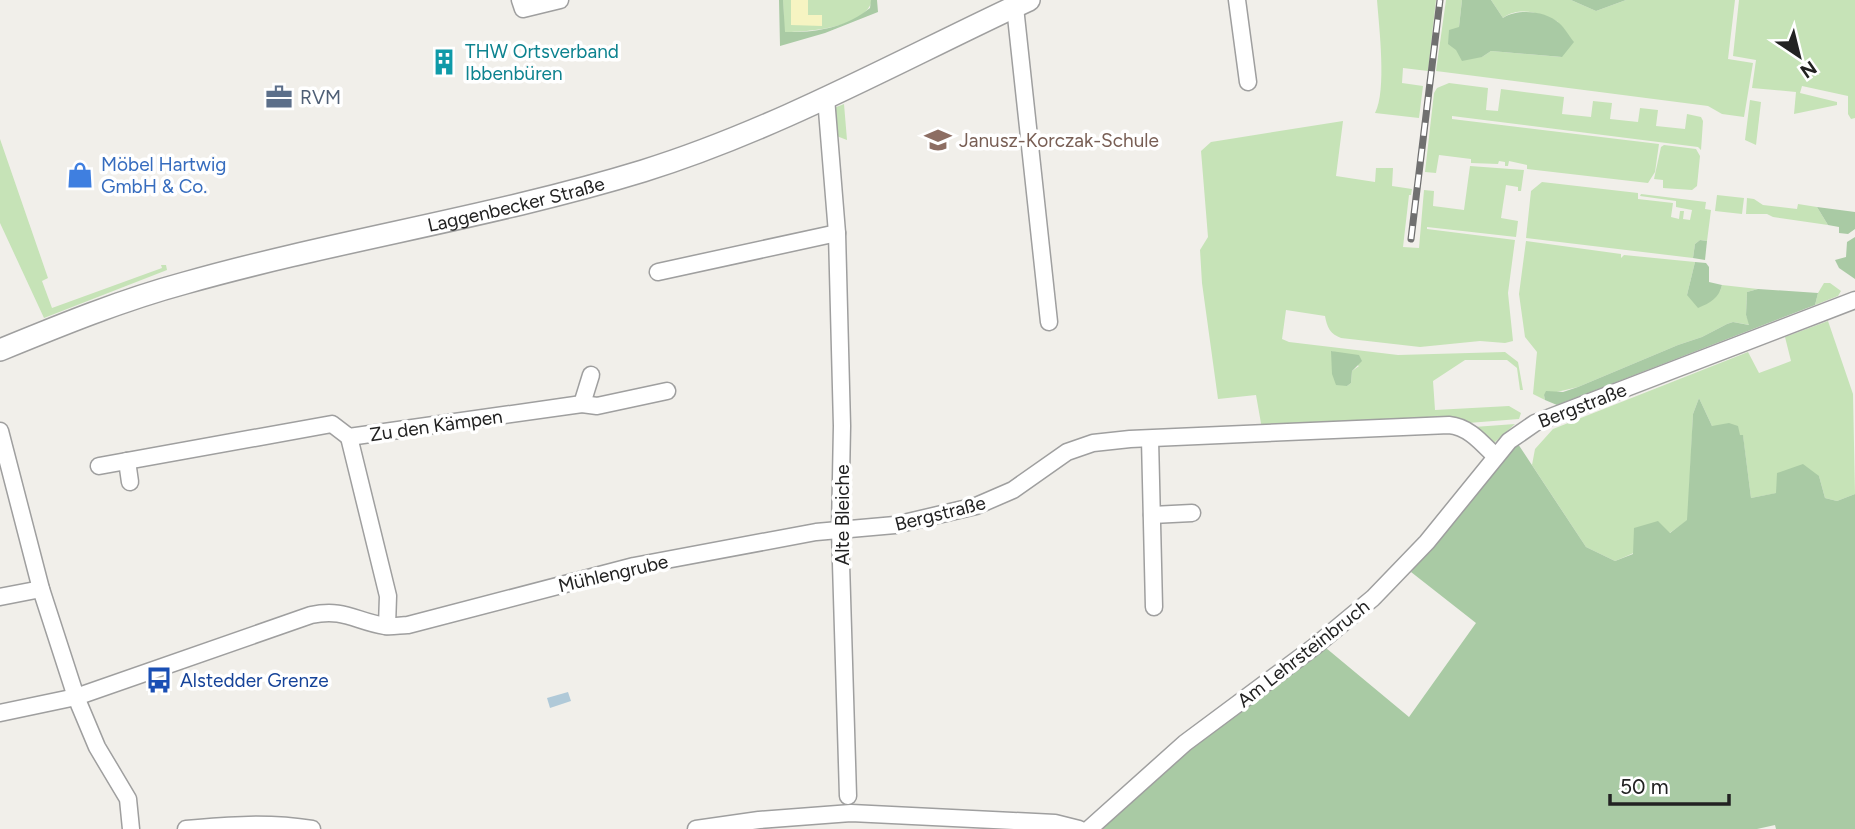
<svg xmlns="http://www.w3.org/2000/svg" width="1855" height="829" font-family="Figtree,sans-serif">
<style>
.grass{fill:#c6e3b7;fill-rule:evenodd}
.forest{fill:#a9caa4}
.sand{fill:#f6f4c2}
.water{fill:#b0c9d8}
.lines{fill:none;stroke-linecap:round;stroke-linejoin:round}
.minor-casing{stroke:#9f9f9f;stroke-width:19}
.tertiary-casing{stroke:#9f9f9f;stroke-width:24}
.minor{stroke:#fff;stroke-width:16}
.tertiary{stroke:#fff;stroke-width:21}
.rail-casing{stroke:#707070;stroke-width:7}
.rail{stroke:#fff;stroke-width:4.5;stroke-dasharray:13;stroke-linecap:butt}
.labels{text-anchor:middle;stroke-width:7;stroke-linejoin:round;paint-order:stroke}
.culture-label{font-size:19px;fill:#0d838f;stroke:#fff;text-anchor:start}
.service-label{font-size:19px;fill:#4e5e75;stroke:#fff;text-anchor:start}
.education-label{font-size:19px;fill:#785e54;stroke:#fff;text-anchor:start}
.shop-label{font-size:19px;fill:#366cbe;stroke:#fff;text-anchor:start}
.street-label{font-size:19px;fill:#222;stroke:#fff}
.transit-label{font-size:19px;fill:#164399;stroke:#fff;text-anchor:start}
</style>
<rect width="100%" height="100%" fill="#f1efea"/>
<g class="grass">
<path d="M783 0H872C866 28 807 32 784 32Z"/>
<path d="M1377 0H1436L1428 71 1403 68 1402 83 1423 86 1419 118 1375 113C1387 91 1379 27 1377 0Z"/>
<path d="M1446 0H1462L1459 27 1482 57 1491 51 1561 57 1558 22C1542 13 1519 6 1503 18L1491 0H1571L1596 11 1626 0H1735L1728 59 1753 63 1744 117 1722 114 1708 106 1436 71Z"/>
<path d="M1739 0H1855V118L1851 119 1848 114V96L1802 86 1800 93 1837 102V105L1794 114 1796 92 1752 88 1756 60 1733 56Z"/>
<path d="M1449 83 1488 88 1486 110 1498 111 1501 89 1564 97 1562 114 1591 117 1593 101 1612 103 1610 119 1638 122 1640 108 1658 110 1656 126 1685 129 1687 114 1701 117 1703 121 1701 150 1698 147 1452 116V119L1659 144 1655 172 1648 183 1527 169V165L1509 161 1508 166H1505V162L1499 161 1498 164 1471 163V159L1439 155 1436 173 1425 172 1434 93 1437 88Z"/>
<path d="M1750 100 1761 102 1756 145 1745 140Z"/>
<path d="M844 104 847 140 834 135V108Z"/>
<path d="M1343 121 1336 176 1375 182 1376 168H1393L1392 186 1412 189 1411 195H1409L1403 247 1419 248 1424 190 1434 191 1433 206 1464 210 1470 166 1524 170 1521 191H1518V187L1506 185 1501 218 1518 221 1516 237 1427 227V229L1515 240 1508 293 1513 341 1505 343 1480 341 1420 347 1341 338C1330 334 1327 327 1325 316L1286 310 1282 339 1289 342 1398 355 1505 352 1518 362 1523 390H1520L1517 368 1507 360H1465L1433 381 1435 410 1509 406 1521 413 1519 419 1468 423 1262 429 1256 395 1218 399 1202 283 1200 250 1208 237 1201 151 1211 142ZM1332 351 1359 366 1352 371 1351 383 1347 386Z"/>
<path d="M0 139 48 278 42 281 52 308 162 268 161 265H166L167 270 44 318 0 223Z"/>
<path d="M1664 145 1696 149 1700 156 1697 186 1692 190 1663 188V180L1654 179 1661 147Z"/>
<path d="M1542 182 1638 193V199L1673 203 1671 217 1679 219 1680 211H1684L1683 219 1690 220 1692 210 1676 207V201L1640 196 1641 194 1706 202 1705 209 1711 210 1707 241 1700 240 1695 244 1693 258 1526 238 1531 191Z"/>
<path d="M1717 195 1744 198 1742 214 1715 211Z"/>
<path d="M1747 198 1754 199 1763 205 1797 209 1798 204 1817 207 1828 225 1773 217 1767 214H1746Z"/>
<path d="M1526 241 1621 254V258L1624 255 1695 262 1687 295 1720 291 1722 285 1758 289 1747 292 1746 315 1750 325 1733 322 1727 324 1702 337 1678 345 1578 387 1544 395 1545 400 1533 394 1537 352 1525 337 1519 294Z"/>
<path d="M1824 283H1830L1841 291 1838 296 1815 305 1818 293Z"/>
<path d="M1828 321 1853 394 1855 494 1837 501 1825 498 1819 476 1777 493 1751 498 1743 436 1712 426 1699 398 1693 414 1688 520C1665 537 1641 551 1615 561L1586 547 1532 465 1535 449 1553 429 1748 352 1759 373 1791 361 1785 337Z"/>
<path d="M1515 424 1495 442 1491 443 1474 427Z"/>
</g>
<g class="forest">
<path d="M779 0H783L785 32C814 33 846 28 870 8L871 0H877L878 12 825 33 780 46Z"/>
<path d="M1462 0H1491L1503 18C1518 8 1546 11 1559 23 1565 28 1569 36 1574 42L1562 57 1491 51 1482 57 1462 61 1456 50 1448 44 1449 30 1459 27Z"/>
<path d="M1571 0H1626L1596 11Z"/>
<path d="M1817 207 1855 212V229L1848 234 1839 233V227L1828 225Z"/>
<path d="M1855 237V279L1839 268 1835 260 1846 257 1847 242Z"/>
<path d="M1700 240 1707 241 1705 260 1693 258 1695 244Z"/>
<path d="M1695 262 1706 263 1709 267V282L1722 285C1719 298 1710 303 1698 308L1687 295Z"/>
<path d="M1758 289 1818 293 1815 305 1557 405 1545 400 1544 395 1546 391 1563 392 1578 387 1678 345 1702 337 1727 324 1733 322 1749 325 1746 315 1747 292Z"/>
<path d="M1331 351 1359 355 1362 361 1352 371 1351 383 1347 386 1336 385 1332 374Z"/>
<path d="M1699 398 1712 426 1729 423 1738 426 1740 435H1743L1751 498 1776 493 1777 473 1803 464 1819 476 1825 498 1837 501 1855 494V829H1776L1775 825 1757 829H1097L1190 747 1326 648 1409 717 1476 623 1411 572 1503 457 1518 444 1586 547 1615 561 1633 554 1634 528 1658 521 1670 533 1687 520 1693 414Z"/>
</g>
<path class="sand" d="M791 0H808V15H822V26L791 25Z"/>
<path class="water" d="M568 692 571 701 550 708 547 698Z"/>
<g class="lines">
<g class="minor-casing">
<g id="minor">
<path d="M520 0 523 9 560 0"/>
<path d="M1237 0 1248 82"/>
<path d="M1015 7 1049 322"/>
<path d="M826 98 837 233 842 426 840 530 848 796"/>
<path d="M658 272 837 233"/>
<path d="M582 404 591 375"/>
<path d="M0 431 41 589 76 697 97 747 128 799 131 829"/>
<path d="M349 437 388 596 387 626"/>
<path d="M1150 439 1154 607"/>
<path d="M127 461 130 482"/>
<path d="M99 466 332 424 349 437 582 404 597 406 667 391"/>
<path d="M1152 515 1192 513"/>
<path d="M0 597 41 589"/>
<path d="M0 713 76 697 311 615C344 608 355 621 385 626 392 627 401 625 408 625L634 566 816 532 895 525 976 506 1013 490 1067 452 1093 443 1130 439 1449 425C1469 427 1481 442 1495 456"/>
<path d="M186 829C228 825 269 822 312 829"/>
<path d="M696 829 759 820 851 813 1055 823 1079 829"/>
<path d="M1089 829 1185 743 1314 647 1373 598 1427 542 1509 441 1535 423 1855 300"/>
</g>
</g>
<g class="tertiary-casing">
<g id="tertiary">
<path id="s1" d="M0 350C61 325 122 300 185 283 337 240 493 217 643 171 778 129 902 59 1029 0"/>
</g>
</g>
<use href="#minor" class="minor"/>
<use href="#tertiary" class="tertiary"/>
<g class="rail-casing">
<path id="rail" d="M1411 239 1440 0"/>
</g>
<use href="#rail" class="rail"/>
</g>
<defs>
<g id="building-bare" transform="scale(2.1)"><path d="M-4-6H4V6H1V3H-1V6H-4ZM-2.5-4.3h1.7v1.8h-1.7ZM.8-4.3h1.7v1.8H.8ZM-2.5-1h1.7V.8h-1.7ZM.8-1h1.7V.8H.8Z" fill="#0f9aa8" stroke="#fff" stroke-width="2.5" paint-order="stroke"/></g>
<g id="office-bare" transform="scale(2.1)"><path d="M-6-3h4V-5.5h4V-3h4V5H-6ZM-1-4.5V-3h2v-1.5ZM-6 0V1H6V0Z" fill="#5c6f8a" stroke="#fff" stroke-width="2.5" paint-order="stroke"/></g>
<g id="school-bare" transform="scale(2.1)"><path d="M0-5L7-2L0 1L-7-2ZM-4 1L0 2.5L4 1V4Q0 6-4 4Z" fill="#8d6e63" stroke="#fff" stroke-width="2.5" paint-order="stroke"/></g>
<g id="shop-bare" transform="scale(2.1)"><path d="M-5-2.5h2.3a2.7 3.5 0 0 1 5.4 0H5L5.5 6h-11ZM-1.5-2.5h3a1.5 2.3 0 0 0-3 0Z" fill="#3f7fe0" stroke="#fff" stroke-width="2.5" paint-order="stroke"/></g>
<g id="bus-bare" transform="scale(2.1)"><path d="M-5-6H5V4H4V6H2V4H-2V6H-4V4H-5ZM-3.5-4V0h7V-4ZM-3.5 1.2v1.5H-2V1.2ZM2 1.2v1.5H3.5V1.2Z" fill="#1a4fb4" stroke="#fff" stroke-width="2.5" paint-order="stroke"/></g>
</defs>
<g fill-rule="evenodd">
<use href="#building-bare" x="444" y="62"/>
<use href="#office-bare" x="279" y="97"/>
<use href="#school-bare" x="938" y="140"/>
<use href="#shop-bare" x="80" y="175"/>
<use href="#bus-bare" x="159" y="680"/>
</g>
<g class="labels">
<g class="culture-label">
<text x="465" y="58">THW Ortsverband<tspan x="465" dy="22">Ibbenbüren</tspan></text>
</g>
<g class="service-label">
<text x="300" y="104">RVM</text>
</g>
<g class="education-label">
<text x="959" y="147">Janusz-Korczak-Schule</text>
</g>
<g class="shop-label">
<text x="101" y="171">Möbel Hartwig<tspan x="101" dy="22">GmbH &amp; Co.</tspan></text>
</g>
<g class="street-label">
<text dy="7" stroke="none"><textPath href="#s1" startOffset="537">Laggenbecker Straße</textPath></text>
<text transform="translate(1582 405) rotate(-21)" y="7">Bergstraße</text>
<text transform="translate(436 425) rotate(-8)" y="7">Zu den Kämpen</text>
<text transform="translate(940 513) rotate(-14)" y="7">Bergstraße</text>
<text transform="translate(842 515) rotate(-90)" y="7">Alte Bleiche</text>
<text transform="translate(613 573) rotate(-13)" y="7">Mühlengrube</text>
<text transform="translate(1303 653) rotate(-38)" y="7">Am Lehrsteinbruch</text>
</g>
<g class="transit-label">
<text x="180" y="687">Alstedder Grenze</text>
</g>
</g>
<g transform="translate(1799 56) rotate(145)" stroke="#ffffff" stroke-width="5" paint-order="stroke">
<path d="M0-5L12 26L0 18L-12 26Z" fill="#222222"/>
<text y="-10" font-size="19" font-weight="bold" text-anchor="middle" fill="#222222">N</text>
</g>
<path d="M1610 794v10h119v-10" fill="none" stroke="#222222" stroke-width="3.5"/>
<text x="1620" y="794" font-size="21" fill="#222222" stroke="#ffffff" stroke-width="5" paint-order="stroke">50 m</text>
</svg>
